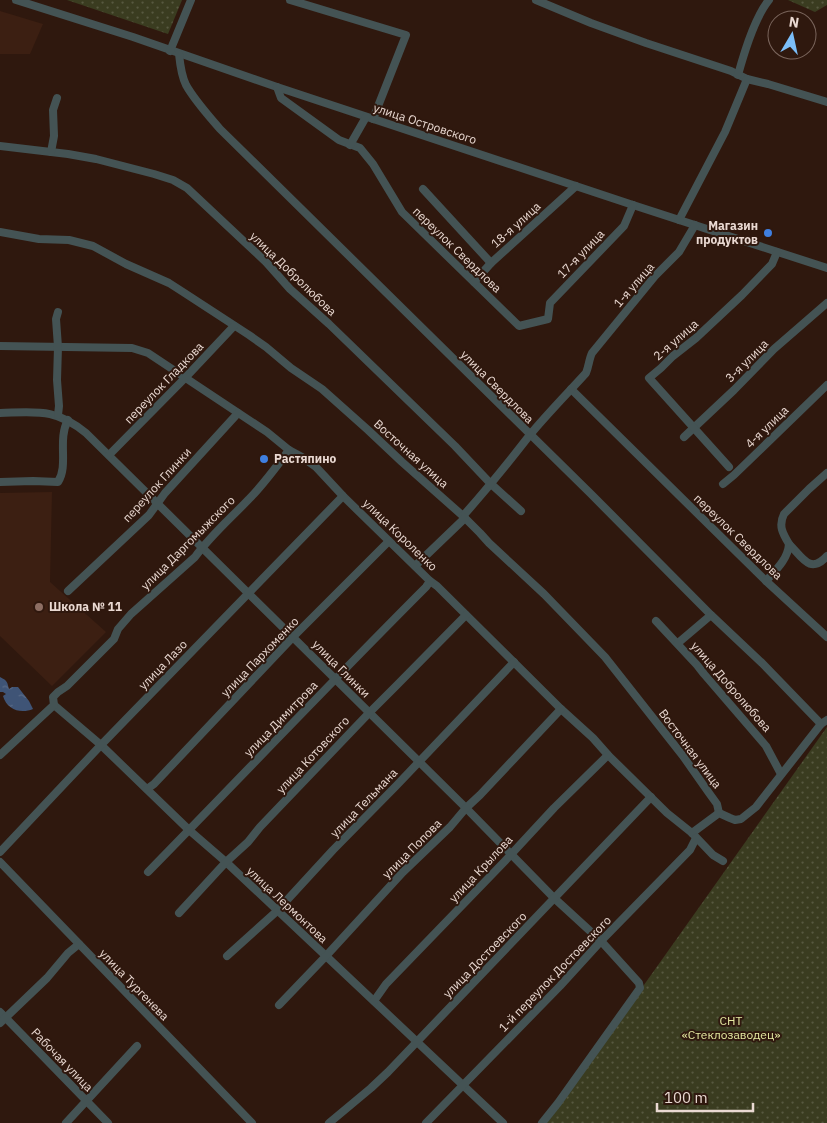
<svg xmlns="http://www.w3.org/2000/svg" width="827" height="1123" font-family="'IBM Plex Sans',sans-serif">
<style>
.built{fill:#3c1f12}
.garden{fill:url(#garden-dots)}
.water{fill:url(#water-ripples)}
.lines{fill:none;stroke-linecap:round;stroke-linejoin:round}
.minor{stroke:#445354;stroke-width:8}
.shop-dot{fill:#3f7fe0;stroke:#2f180e;stroke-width:2}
.education-dot{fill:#8d6e63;stroke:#2f180e;stroke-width:2}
.labels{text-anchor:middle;stroke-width:4;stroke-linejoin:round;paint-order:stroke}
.street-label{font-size:12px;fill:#ead9d2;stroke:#2f180e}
.poi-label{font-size:12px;font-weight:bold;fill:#ead9d2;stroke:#2f180e;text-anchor:start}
.park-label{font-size:12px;fill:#e5eaa1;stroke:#2f180e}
</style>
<defs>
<pattern id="garden-dots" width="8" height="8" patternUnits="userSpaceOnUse" patternTransform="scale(1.25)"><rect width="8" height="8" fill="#3a3c20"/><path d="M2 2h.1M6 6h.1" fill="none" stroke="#575840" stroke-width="1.8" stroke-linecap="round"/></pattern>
<pattern id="water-ripples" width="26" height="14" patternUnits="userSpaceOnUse" patternTransform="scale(1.25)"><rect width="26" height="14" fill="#3f5476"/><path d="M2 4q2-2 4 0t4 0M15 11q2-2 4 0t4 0" fill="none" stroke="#5b6c89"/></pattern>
</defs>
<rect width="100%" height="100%" fill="#2f180e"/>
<g class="built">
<path d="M0 11 43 24 30 54H0Z"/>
<path d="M52 492 50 582 106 632 52 686 0 636V493Z"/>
</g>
<g class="garden">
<path d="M67 0H182L168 34Z"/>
<path d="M788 0H827V5L815 12Z"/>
<path d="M827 727V1123H546Z"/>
</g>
<path class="water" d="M0 677C8 681 7 682 9 689L12 687H18L29 701 33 709C21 714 7 710 3 696L6 694 3 692H0Z"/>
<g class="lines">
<g class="minor">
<path d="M16 0 133 37 277 87 633 205 827 268"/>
<path d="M290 0 406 35 373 119"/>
<path d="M536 0 591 23 646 43 731 71 747 79 768 84 827 102"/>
<path d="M170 51 191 0"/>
<path d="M179 54C180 64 181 75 186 85 195 101 209 116 220 129L591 494 711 615 762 663 821 724"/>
<path d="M738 75C744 53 755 17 769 0"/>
<path d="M277 87 281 98 339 140 360 148 373 164 402 212 519 326 548 319 550 303 624 226 633 205"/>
<path d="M350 145 366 117"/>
<path d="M0 146 68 154 96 159 154 174 173 180 187 188 266 262 290 289 329 324 455 446 490 483 521 511"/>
<path d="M51 152 54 136 53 110 57 98"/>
<path d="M423 189 491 263"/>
<path d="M679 220 725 132 747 79"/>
<path d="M0 232 39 239 69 240 93 246 126 264 169 283 183 292 249 335 266 347 291 368 322 389 368 430 402 462 463 516 480 533 489 543 544 594 605 657 683 756 709 793 717 804 719 813"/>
<path d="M474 282 491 263 576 186"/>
<path d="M0 346 132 348 148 353 267 432 289 450 302 457 316 467 343 496 430 581 437 586 561 709 593 738 608 755 667 813 692 833 713 855 723 861"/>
<path d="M571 389 766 581 827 637"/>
<path d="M0 413C37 412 56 408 86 433L466 808 554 898 601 941 639 983 640 988 558 1103 542 1123"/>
<path d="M58 415 59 406 57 380 58 347 56 319 58 312"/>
<path d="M684 437 734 390 774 349 827 303"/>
<path d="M109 455 185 378 234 326"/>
<path d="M729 467 649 378 661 368 673 356 696 338 742 295 772 264 777 252"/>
<path d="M0 482 33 481 58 482C69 465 57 440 68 420"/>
<path d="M723 484 734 475 827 385"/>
<path d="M463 516C486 490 508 463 529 436 547 414 567 394 586 373 589 366 589 359 592 353L655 276 679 252 695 225"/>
<path d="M789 544C783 534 778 526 784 514L809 489 827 473"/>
<path d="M415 566 465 518"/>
<path d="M766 581C776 570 788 559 789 544 802 557 810 575 827 556"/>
<path d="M68 591 149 515 165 493 238 413"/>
<path d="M656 621 697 665 704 674 766 746 781 774"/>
<path d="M678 643 711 615"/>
<path d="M54 705 101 745 189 830 226 862 326 956 503 1123"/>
<path d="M0 755 54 705 53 697 58 692 67 686 114 639 118 629 131 614 195 557C211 535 231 518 249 499 264 484 276 467 289 450"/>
<path d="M147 789 154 784 293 637 389 541"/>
<path d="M692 833 719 813 730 818 735 820 741 819 756 807 821 724 827 720"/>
<path d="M0 852 101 745 343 496"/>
<path d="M0 862 252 1123"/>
<path d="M148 872C241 777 332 681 426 587L430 581"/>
<path d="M179 913 226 862 248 842 260 827 369 713 397 685 466 615"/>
<path d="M227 956 277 911 333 850 396 786 514 662"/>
<path d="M374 1001 386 984 504 862 554 808 608 755"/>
<path d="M279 1005 326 956 403 872 450 827 466 808 480 795 561 709"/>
<path d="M0 1012 108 1123"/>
<path d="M0 1023 47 978 68 953 79 944"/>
<path d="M66 1123 137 1046"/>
<path d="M329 1123 371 1088 388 1072 651 797"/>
<path d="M426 1123 560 986 601 941 690 850 696 838"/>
</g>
</g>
<g class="shop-dot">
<circle cx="768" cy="233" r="5"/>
<circle cx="264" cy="459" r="5"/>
</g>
<circle class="education-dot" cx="39" cy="607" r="5"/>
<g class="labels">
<g class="street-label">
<text transform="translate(425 124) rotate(18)" y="4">улица Островского</text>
<text transform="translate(516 225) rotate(-42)" y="4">18-я улица</text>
<text transform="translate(457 250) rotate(44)" y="4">переулок Свердлова</text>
<text transform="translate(581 254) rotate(-46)" y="4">17-я улица</text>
<text transform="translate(293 274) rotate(44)" y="4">улица Добролюбова</text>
<text transform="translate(634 285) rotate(-49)" y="4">1-я улица</text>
<text transform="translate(676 340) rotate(-41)" y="4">2-я улица</text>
<text transform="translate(747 361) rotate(-45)" y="4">3-я улица</text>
<text transform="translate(164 383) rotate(-46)" y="4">переулок Гладкова</text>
<text transform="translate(497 387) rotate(45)" y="4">улица Свердлова</text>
<text transform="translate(767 427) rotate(-44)" y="4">4-я улица</text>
<text transform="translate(411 454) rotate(42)" y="4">Восточная улица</text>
<text transform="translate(157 485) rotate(-48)" y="4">переулок Глинки</text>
<text transform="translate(400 535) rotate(44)" y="4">улица Короленко</text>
<text transform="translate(738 537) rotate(44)" y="4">переулок Свердлова</text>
<text transform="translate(188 543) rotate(-45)" y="4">улица Даргомыжского</text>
<text transform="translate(260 657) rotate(-46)" y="4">улица Пархоменко</text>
<text transform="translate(163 665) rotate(-46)" y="4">улица Лазо</text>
<text transform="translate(341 669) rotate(45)" y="4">улица Глинки</text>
<text transform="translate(731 687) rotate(49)" y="4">улица Добролюбова</text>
<text transform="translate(281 719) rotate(-46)" y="4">улица Димитрова</text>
<text transform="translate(690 749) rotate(53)" y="4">Восточная улица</text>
<text transform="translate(313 755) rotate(-47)" y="4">улица Котовского</text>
<text transform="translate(364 803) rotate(-46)" y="4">улица Тельмана</text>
<text transform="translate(412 849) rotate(-45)" y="4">улица Попова</text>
<text transform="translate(481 869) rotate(-47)" y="4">улица Крылова</text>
<text transform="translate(287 905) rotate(43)" y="4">улица Лермонтова</text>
<text transform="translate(485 955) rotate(-46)" y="4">улица Достоевского</text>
<text transform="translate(555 974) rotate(-46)" y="4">1-й переулок Достоевского</text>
<text transform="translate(134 985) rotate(46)" y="4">улица Тургенева</text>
<text transform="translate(62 1060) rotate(46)" y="4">Рабочая улица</text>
</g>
<g class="poi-label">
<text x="758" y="230" text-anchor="end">Магазин<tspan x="758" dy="14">продуктов</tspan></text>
<text x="274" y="463">Растяпино</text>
<text x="49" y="611">Школа № 11</text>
</g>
<g class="park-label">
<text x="731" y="1025">СНТ<tspan x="731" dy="14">«Стеклозаводец»</tspan></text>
</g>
</g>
<g transform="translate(792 35) rotate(9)"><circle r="24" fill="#2f180e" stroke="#7a655c"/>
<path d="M0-4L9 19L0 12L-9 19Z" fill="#7bbef9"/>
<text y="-8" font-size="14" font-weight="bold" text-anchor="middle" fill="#ead9d2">N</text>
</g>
<path d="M657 1103v8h96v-8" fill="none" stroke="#ead9d2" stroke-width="2.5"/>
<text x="664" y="1103" font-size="15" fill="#ead9d2" stroke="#2f180e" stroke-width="4" paint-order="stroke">100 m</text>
</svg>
